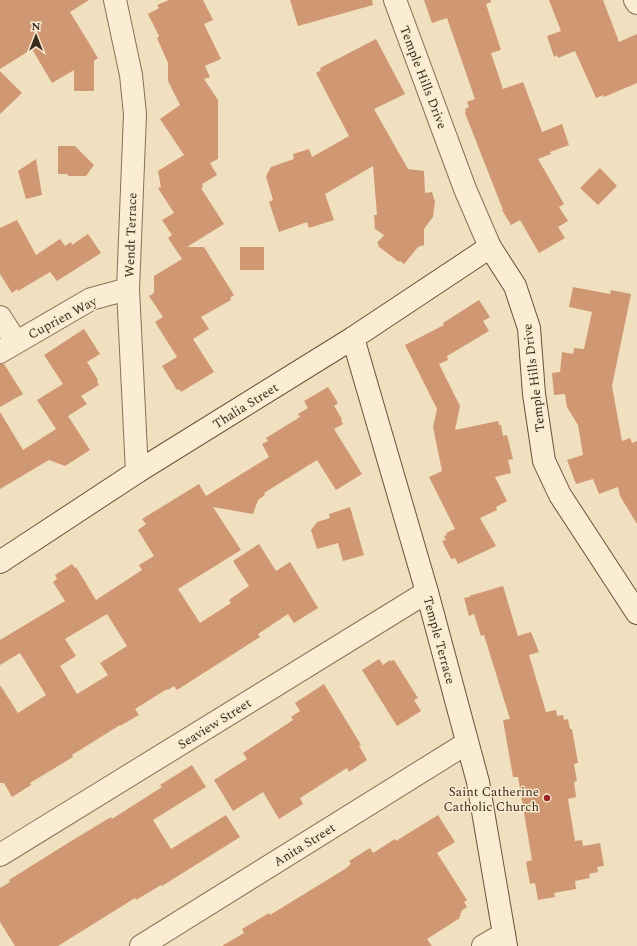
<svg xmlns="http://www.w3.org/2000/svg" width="637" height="946" font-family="Spectral,serif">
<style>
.building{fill:#d09773;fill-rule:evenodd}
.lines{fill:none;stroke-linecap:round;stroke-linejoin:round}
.street-casing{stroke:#897057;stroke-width:24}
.secondary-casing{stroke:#6b513a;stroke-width:24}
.street{stroke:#faedd3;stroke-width:22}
.secondary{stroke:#faedd3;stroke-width:22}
.poi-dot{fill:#9b2429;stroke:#f7eacf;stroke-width:1.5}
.labels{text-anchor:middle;stroke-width:3;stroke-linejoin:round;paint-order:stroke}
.street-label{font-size:13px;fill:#38291c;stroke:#f7eacf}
.poi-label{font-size:13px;fill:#38291c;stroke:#f7eacf;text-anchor:end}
</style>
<rect width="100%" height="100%" fill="#f0e0bf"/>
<g class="building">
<path d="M0 0H89L70 12 98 58 94 61V91H74V70L52 83 32 49 0 69Z"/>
<path d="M169 0H203L213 20 204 24 221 59 205 66 210 77 204 79 218 100V159L210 163 217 175 202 184 203 187 201 188 224 224 187 247H204L234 295 230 298 231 300 201 317 209 329 193 339 214 372 181 392 179 389 177 390 162 366 177 357 155 322 163 317 149 296 154 293V276L182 259 168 238 172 235 162 220 174 213 158 188 161 187 158 171 184 155 160 119 180 105 168 81V63L157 38 159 36 148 14 159 8 157 5Z"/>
<path d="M290 0H372L373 5 298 26Z"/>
<path d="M424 0H491V2L486 4 501 50 491 53 503 89 523 82 542 132 562 124 569 145 550 152 551 154 538 159 564 204 559 207 568 221 558 227 565 238 539 253 520 220 511 225 502 210H503L465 113 466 112 465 109 469 107 467 102 475 99 447 18 432 23Z"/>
<path d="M549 0H603L619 42 637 34V83L604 97 603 95 596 98 575 51 558 58 557 55 554 57 547 36 561 31Z"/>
<path d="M376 39 405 94 374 109 408 169 424 171 425 193 432 192 435 202 433 217 424 229V245L418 247 404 264 400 261 399 262 378 246 379 245 377 243 384 235 375 229 374 215H377L373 166 325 194 334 220 309 228 307 222 279 232 269 202 273 200 266 176 271 167 294 159 293 154 309 149 312 157 349 136 316 73 321 70 320 68Z"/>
<path d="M0 71 22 93 0 114Z"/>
<path d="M58 146H75L94 165 86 176H69L67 174H58Z"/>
<path d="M36 159 42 195 26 199 18 171Z"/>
<path d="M600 168 617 186 598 205 580 188Z"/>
<path d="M17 220 36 255 60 239 65 246 71 242 72 245 88 234 101 253 57 281 50 272 18 291 17 289 12 293 0 274V228Z"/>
<rect x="240" y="247" width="24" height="23"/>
<path d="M573 287 610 294 611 290 631 294 612 386 622 441 630 438 632 443 637 441V524L620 496 618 487 599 494 593 479 576 484 567 460 583 455 578 425 567 407 565 394 554 395 552 373 560 372 562 352 573 354 574 348 584 349 592 312 569 307Z"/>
<path d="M479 300 490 317 483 321 489 331 447 356 448 360 439 364 460 406 455 430 498 421 499 425H501L503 436 507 435 513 459 508 460 511 473 495 477 507 501 496 507 497 510 480 518 496 546 458 564 455 558 451 559 442 541 446 540 444 536 447 535 446 533 455 529 429 477 442 471 433 427 437 409 405 345 444 325 443 323Z"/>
<path d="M84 329 100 354 87 362 98 380 97 381 99 385 81 396 87 404 68 416 90 450 65 466 49 460 0 489V412L23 450 56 429 37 400 63 384 44 355Z"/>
<path d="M0 364H4L23 394 0 407Z"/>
<path d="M328 387 338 403 334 406 342 419 341 420 343 424 334 429 362 474 336 490 317 460 264 493 265 495 258 500 253 514 213 507 241 550 178 589 200 623 231 603 229 600 249 586 233 561 259 544 276 571 290 562 318 608 294 623 288 614 258 634 260 637 177 690 174 686 168 690 167 689 135 709 139 715 120 726V725L72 755 73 757 30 783 31 785 12 797 4 783H0V685L18 713 46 695 20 653 0 665V640L65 601 53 582 57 579 55 575 72 564 75 568 76 567 96 600 142 570 139 565 154 556 138 530 146 524 142 519 199 484 206 496 269 457 262 444 268 441 266 438 300 417 298 414 308 408 304 401ZM107 614 127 646 100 663 108 675 77 694 60 666 76 656 65 639Z"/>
<path d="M350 507 364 555 343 561 338 543 317 549 311 530 317 522 330 518 329 514Z"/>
<path d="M503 586 518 636 531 632 539 652 529 655 546 712 556 710 557 716 563 715 564 720 568 719 570 729H572L578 763 574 764 577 781 574 782 576 797 568 799 575 841 582 840 583 846 600 843 604 866 597 867 598 872 589 874 590 878 575 881 576 889 554 893 555 897 538 900 535 883 530 884 526 862 532 860 518 777H513L503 720 510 719 484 635 481 636 474 614 469 616 464 598 470 597 469 596Z"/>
<path d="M379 659 383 665 390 660 391 661 394 660 418 698 414 700 421 711 397 726 362 670Z"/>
<path d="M324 684 361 745 359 746 367 760 349 772 347 768 300 798 303 804 279 819 263 792 233 811 214 780 247 759 243 753 293 720 291 717 300 711 295 703Z"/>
<path d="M192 765 206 787 153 820 171 849 226 815 240 837 162 886 161 885 136 900 135 898 58 946H15L0 922V888L10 882 9 880 68 843 111 817 112 819 162 787 160 785Z"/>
<path d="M438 815 455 842 437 853 467 900 464 902 467 907 461 911 462 912 460 914 461 915 459 917 460 918 427 939 432 946H222L244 933 242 929 269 913 270 915 345 869 351 864 349 861 370 848 373 853 395 839 396 841Z"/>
</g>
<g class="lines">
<g class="street-casing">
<g id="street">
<path d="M115 0 131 75 135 114 128 289 137 472"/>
<path d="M395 0 465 189 490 247"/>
<path d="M635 0 637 3"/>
<path d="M0 317 16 342"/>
<path d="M0 352 91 299 128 289"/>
<path d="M0 855 427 592"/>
<path d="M141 946 467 743"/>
<path d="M483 946 504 934"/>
</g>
</g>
<g class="secondary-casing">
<g id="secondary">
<path d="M353 338 427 592 478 782 506 946"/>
<path d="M0 562 137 472 353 338 490 247 515 286 529 328 534 394 544 461 560 495 637 613"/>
</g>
</g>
<use href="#street" class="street"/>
<use href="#secondary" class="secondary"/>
</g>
<circle class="poi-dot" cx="547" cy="798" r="4"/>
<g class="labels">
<g class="street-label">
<text transform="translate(424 77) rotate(69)" y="5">Temple Hills Drive</text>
<text transform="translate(130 235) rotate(-88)" y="5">Wendt Terrace</text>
<text transform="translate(62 317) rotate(-28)" y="5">Cuprien Way</text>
<text transform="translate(533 378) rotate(-97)" y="5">Temple Hills Drive</text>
<text transform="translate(245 405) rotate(-32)" y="5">Thalia Street</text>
<text transform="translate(440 640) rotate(75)" y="5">Temple Terrace</text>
<text transform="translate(214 723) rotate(-32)" y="5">Seaview Street</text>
<text transform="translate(304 844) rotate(-32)" y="5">Anita Street</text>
</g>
<g class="poi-label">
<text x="539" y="796">Saint Catherine<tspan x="539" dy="15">Catholic Church</tspan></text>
</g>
</g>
<g transform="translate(36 36)" stroke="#f7eacf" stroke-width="3" paint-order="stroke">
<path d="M0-3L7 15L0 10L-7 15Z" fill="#38291c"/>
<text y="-6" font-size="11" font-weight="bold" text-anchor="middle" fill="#38291c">N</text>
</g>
</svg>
